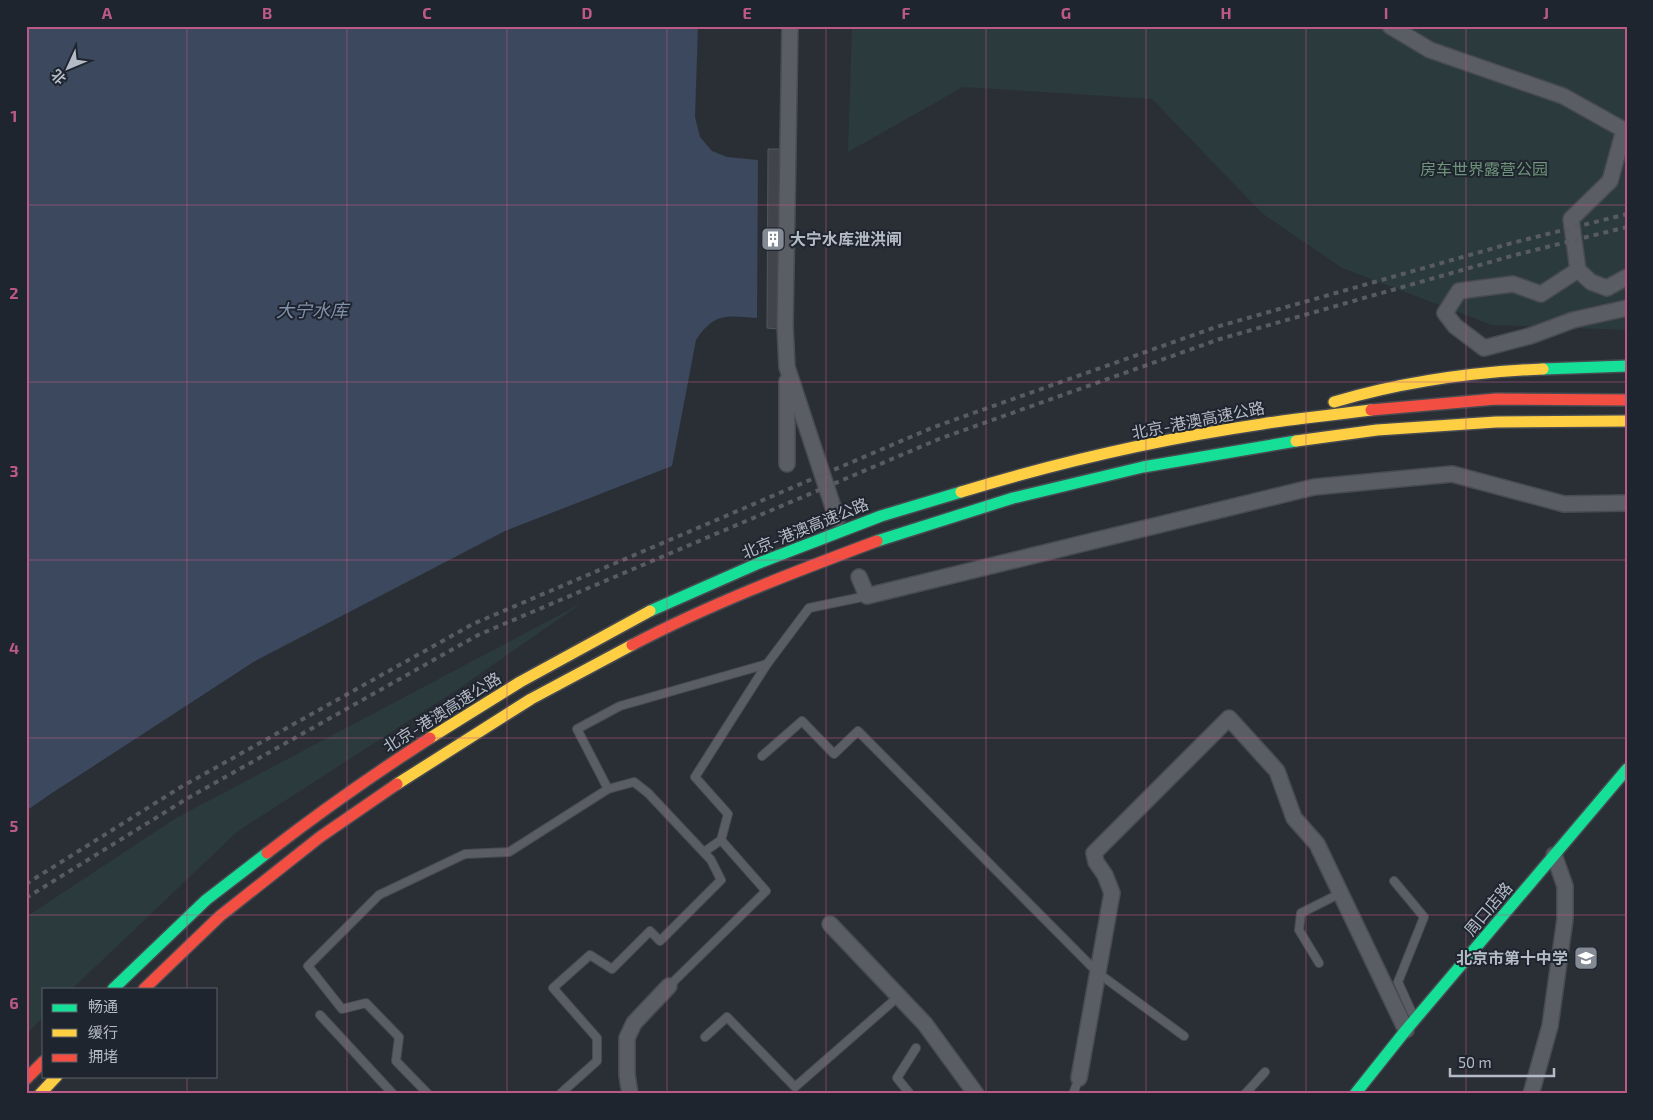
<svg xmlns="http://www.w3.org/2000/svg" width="1653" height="1120" font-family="'Exo 2','Noto Sans SC',sans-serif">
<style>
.green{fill:#2b3a3c}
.water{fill:#3b485d}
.building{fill:#41454b;stroke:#52565d}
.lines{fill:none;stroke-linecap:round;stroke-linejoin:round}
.lane-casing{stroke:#484b51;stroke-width:10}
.street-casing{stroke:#484b51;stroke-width:18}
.fast-casing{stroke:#474b51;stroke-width:14}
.slow-casing{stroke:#474b51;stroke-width:14}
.jam-casing{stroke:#474b51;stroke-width:14}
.lane{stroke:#5a5d63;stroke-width:8}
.street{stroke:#5a5d63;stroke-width:15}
.fast{stroke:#16e098;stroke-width:11}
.slow{stroke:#ffcf43;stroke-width:11}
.jam{stroke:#f24e42;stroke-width:11}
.rail{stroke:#585c62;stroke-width:4;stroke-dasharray:5 5;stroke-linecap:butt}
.grid{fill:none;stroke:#bd5986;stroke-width:1;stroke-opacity:0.55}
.labels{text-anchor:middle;stroke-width:4;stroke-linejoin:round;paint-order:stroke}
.park-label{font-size:16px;fill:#6f9479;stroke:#1f252f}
.poi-label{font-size:16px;font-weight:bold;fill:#b5bbc6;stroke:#1f252f;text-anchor:start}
.street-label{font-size:16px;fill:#b5bbc6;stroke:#1f252f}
.water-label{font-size:18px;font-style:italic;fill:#8090aa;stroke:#1f252f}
.neatline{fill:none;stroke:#bd5986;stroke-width:2}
.grid-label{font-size:16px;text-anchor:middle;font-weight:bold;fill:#bd5986}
</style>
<rect width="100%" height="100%" fill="#2a2f36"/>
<g class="green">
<path d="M852 26H1627V330L1492 325 1342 268 1263 214 1152 99 963 87 848 152Z"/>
<path d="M582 603 458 689 238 831 72 989H44V1016L26 1035V917L176 818Z"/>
</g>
<path class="water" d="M26 26H698L695 117 700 137 712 151 727 157 758 160 757 318C726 316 715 312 696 340L672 466 505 531 255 661 49 795 26 811Z"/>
<path class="building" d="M768 149H780L778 329 767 328Z"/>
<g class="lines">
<g class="lane-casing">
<g id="lane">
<path d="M762 756 802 721 834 754 858 731 1098 973 1184 1036"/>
<path d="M608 789 577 729 620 706 767 664"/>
<path d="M704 852 721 840 728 814 695 777 767 664 809 608 867 596"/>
<path d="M1394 881 1424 917 1398 982 1412 1013"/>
<path d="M1319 963 1299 930 1301 913 1341 893"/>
<path d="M669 986 766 891 721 840"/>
<path d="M320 1015 393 1094"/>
<path d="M705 1037 727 1017 795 1087 899 996"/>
<path d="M428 1094 396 1061 399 1037 366 1003 342 1009 308 966 379 895 465 854 509 852 608 789 634 782 648 793 711 860 721 880 660 941 650 931 612 969 590 955 553 988 597 1038V1061L560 1094"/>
<path d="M910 1094 897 1078 916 1048"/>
<path d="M1073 1094 1079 1078"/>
<path d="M1245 1094 1265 1072"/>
</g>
</g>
<g class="street-casing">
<g id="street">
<path d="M790 26 785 325 787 367 837 519"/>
<path d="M1390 26 1430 50 1563 96 1624 130 1610 181 1571 219 1578 270 1591 282 1607 288 1627 277"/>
<path d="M1578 270 1541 294 1513 284 1459 291 1445 313 1455 326 1484 348 1530 336 1573 320 1627 308"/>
<path d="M787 381V464"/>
<path d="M859 577 867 596 1314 487 1452 474 1564 504 1627 503"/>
<path d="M830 924 925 1024 976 1094"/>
<path d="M1079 1078 1112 893 1105 875 1096 862 1094 853 1229 718 1277 771 1294 818 1317 844 1406 1030"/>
<path d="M630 1094 627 1075V1038L634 1023 669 986"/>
<path d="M1531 1094 1550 1026 1565 919V886L1554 855"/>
</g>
</g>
<g class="fast-casing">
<g id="fast">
<path d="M1543 369 1627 366"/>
<path d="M877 541 1013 498 1143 467 1296 441"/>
<path d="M650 611 759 563 881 516 961 492"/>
<path d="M113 989 206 900 267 853"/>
<path d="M1355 1094 1406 1030 1627 769"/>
</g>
</g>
<g class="slow-casing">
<g id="slow">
<path d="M1334 402C1402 382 1472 372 1543 369"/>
<path d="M1296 441 1377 430 1496 422 1627 421"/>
<path d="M961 492C1059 462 1160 439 1262 424 1298 418 1335 415 1371 410"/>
<path d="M430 738 520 682 650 611"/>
<path d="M397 784 531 699 632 645"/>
<path d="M40 1094 57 1076"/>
</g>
</g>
<g class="jam-casing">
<g id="jam">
<path d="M1371 410 1496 399 1627 400"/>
<path d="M632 645C710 604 794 572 877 541"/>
<path d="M267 853C320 812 374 774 430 738"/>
<path d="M144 989 220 916 320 837 397 784"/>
<path d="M26 1079 44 1061"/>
</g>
</g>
<use href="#lane" class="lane"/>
<use href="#street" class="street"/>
<use href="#fast" class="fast"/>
<use href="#slow" class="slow"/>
<use href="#jam" class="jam"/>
<g class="rail">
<path d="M26 884 181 787 473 624 934 427 1216 327 1512 243 1627 214"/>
<path d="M26 898 188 798 478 635 939 439 1220 339 1515 255 1627 227"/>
</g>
</g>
<path class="grid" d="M187 26V989M347 26V1094M507 26V1094M667 26V1094M826 26V1094M986 26V1094M1146 26V1094M1306 26V1094M1466 26V1094M26 205H1627M26 382H1627M26 560H1627M26 738H1627M26 915H1627M187 1076V1094"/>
<defs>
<g id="building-square" transform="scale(1.25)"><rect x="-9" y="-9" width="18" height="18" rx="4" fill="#848a94" stroke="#1f252f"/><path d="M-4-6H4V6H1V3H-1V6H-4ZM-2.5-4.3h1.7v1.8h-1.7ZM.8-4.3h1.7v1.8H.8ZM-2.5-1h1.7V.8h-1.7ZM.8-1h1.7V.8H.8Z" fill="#fff"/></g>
<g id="school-square" transform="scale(1.25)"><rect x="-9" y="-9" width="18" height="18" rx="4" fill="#848a94" stroke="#1f252f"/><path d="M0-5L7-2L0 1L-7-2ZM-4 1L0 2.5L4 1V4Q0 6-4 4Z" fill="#fff"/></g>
</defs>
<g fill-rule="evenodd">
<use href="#building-square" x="773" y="239"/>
<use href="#school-square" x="1586" y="958"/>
</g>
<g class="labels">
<g class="park-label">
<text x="1484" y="175">房车世界露营公园</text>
</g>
<g class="poi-label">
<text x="790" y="245">大宁水库泄洪闸</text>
<text x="1568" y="964" text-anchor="end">北京市第十中学</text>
</g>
<g class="street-label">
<text transform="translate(1198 420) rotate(-11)" y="6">北京-港澳高速公路</text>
<text transform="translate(805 528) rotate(-22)" y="6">北京-港澳高速公路</text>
<text transform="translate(442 712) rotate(-32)" y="6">北京-港澳高速公路</text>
<text transform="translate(1488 909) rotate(-50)" y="6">周口店路</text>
</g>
<g class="water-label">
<text x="312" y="317">大宁水库</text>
</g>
</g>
<rect width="1653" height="1120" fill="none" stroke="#1f252f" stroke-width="55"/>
<rect x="42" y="988" width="175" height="90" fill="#1f252f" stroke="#5b616b"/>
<rect x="52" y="1004" width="25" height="8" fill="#16e098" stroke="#5b616b"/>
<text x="88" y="1012" font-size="15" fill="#b5bbc6">畅通</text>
<rect x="52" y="1029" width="25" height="8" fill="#ffcf43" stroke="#5b616b"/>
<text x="88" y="1038" font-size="15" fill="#b5bbc6">缓行</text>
<rect x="52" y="1054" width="25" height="8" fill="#f24e42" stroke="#5b616b"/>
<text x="88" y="1062" font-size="15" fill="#b5bbc6">拥堵</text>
<g transform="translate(68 68) rotate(226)" stroke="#1f252f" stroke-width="4" paint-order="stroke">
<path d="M0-4L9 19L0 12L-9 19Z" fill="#b5bbc6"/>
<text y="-8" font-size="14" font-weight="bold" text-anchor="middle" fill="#b5bbc6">北</text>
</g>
<path d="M1450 1068v8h104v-8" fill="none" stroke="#b5bbc6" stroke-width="2.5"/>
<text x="1458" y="1068" font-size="15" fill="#b5bbc6" stroke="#1f252f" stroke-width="4" paint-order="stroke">50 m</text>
<rect x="28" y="28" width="1598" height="1064" class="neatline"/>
<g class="grid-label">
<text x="107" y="19">A</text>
<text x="267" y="19">B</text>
<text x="427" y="19">C</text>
<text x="587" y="19">D</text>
<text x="747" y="19">E</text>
<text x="906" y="19">F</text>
<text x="1066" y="19">G</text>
<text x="1226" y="19">H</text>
<text x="1386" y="19">I</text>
<text x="1546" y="19">J</text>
<text x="14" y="122">1</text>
<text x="14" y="299">2</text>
<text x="14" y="477">3</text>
<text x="14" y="654">4</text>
<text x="14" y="832">5</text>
<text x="14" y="1009">6</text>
</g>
</svg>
